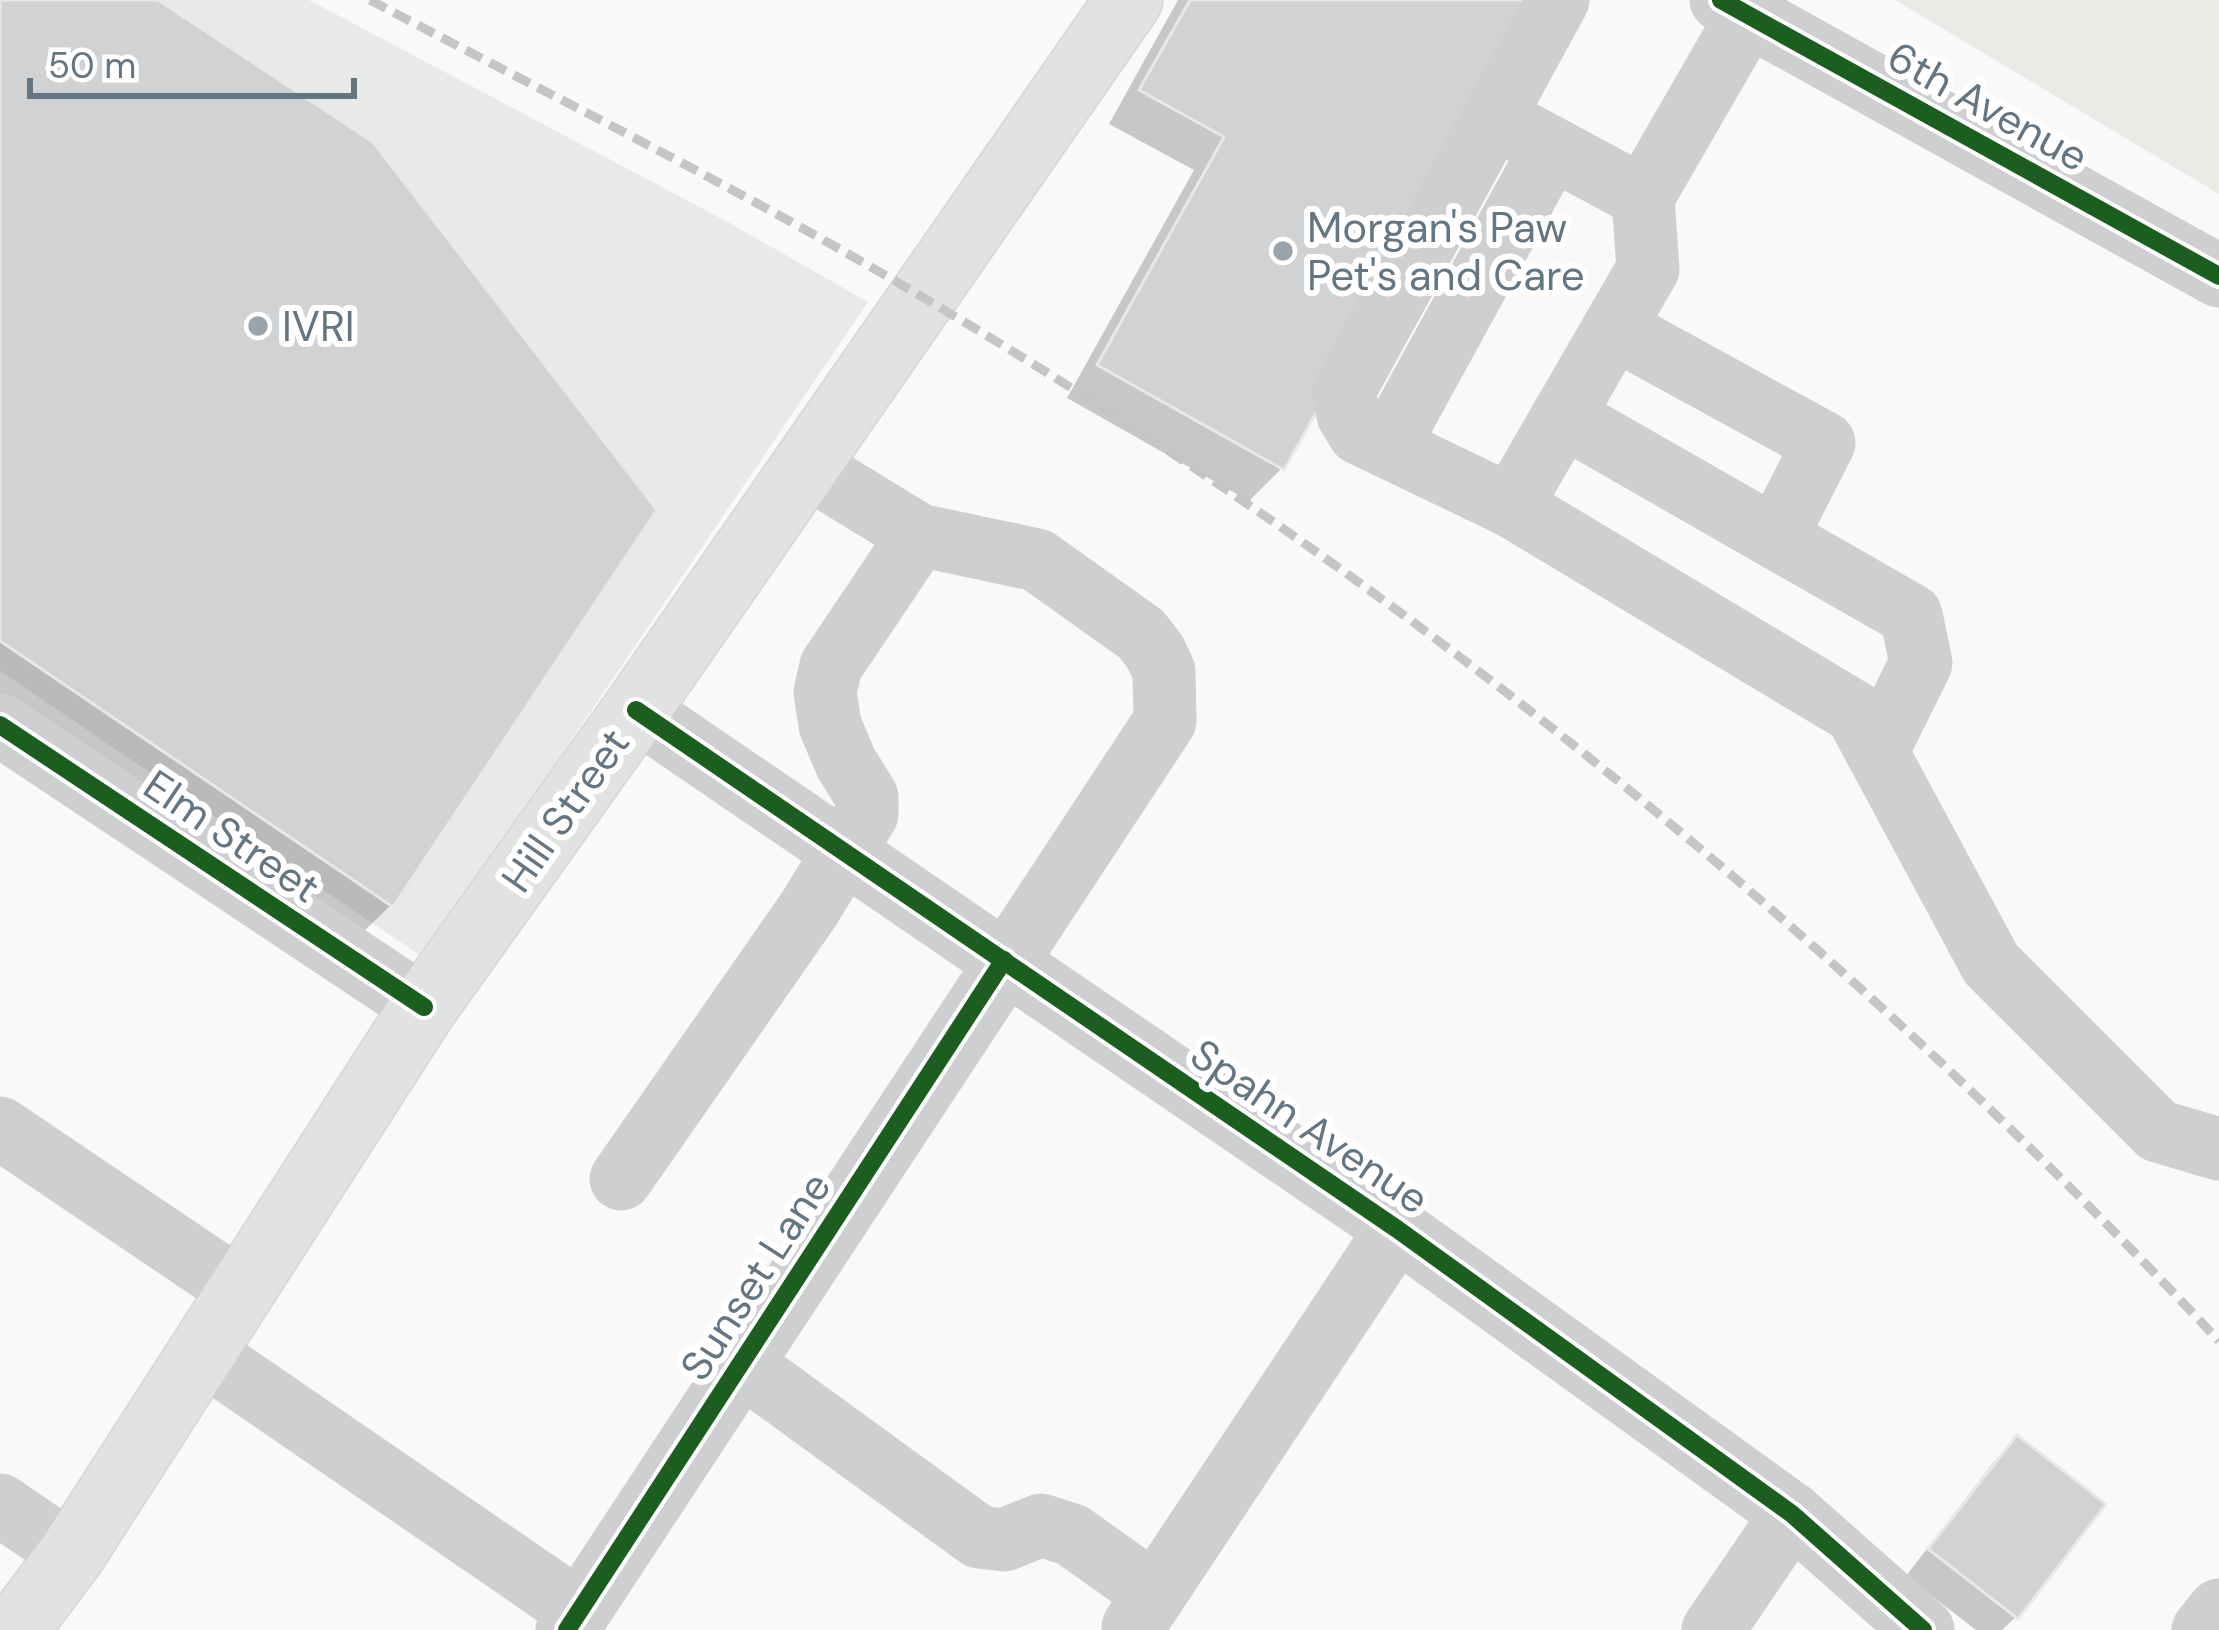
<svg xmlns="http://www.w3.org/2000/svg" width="2219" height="1630" font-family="'DM Sans',sans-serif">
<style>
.built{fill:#e8e9e9}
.green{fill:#e8ebe6}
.shadow{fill:#0003}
.building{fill:#d0d2d3;stroke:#e8e8e8;stroke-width:3}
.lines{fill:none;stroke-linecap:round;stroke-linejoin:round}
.major-casing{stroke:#d5d6d7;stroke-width:69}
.minor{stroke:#cecfd0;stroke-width:63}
.major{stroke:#e1e2e2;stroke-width:66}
.rail{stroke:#c3c5c6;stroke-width:9;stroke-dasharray:18 9;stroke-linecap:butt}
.cycleway-casing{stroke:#fff;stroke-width:26}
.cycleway{stroke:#1b5e20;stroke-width:18}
.poi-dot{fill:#99a4ac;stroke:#fff;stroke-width:4.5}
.labels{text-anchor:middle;stroke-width:12;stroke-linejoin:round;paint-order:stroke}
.street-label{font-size:42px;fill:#657683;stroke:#fff}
.poi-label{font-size:42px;fill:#657683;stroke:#fff;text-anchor:start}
</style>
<rect width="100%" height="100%" fill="#f9f9f9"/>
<path class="built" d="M0 0H309L726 221 868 302 424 958 0 671Z"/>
<path class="green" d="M1895 0H2219V194Z"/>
<g class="shadow">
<path d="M0 0H153L391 905 358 937 0 695Z"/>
<path d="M1178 0H1543L1282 468 1249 501 1067 398 1194 170 1109 124Z"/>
<path d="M2017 1439 2016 1617 2002 1630H1976L1906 1576 1993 1463Z"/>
</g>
<g class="building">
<path d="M0 0H158L373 142 657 510 393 907 0 641Z"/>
<path d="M1190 0H1546L1284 470 1097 365 1224 137 1139 90Z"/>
<path d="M2017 1435 2106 1504 2018 1619 1928 1549Z"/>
</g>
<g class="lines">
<g class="major-casing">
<path id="major" d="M15 1630 72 1554 424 1007 636 710 1129 0"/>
</g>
<g class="minor">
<path d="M1721 0 2219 276"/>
<path d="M1494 117 1643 197 1748 15"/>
<path d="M1643 197 1648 269 1511 506 1856 713 1991 964 2158 1131 2219 1149"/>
<path d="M1614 328 1824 443 1776 537"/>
<path d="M1563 416 1911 615 1921 663 1877 752"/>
<path d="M1388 446 1551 149"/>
<path d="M1511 506 1359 433 1348 415 1344 391 1558 0"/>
<path d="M636 710 1397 1229 1792 1514 1923 1630"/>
<path d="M0 725 424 1007"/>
<path d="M0 1128 243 1292"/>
<path d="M621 1179 809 909 867 814V797L846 763 830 725 825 692 831 666 919 535"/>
<path d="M203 1353 579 1611"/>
<path d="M741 1364 979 1537 1004 1540 1041 1525 1072 1535 1155 1594"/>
<path d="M0 1505 72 1554"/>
<path d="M1133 1627 1397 1229"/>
<path d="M567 1630 1165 721 1164 671 1155 652 1141 634 1037 560 919 535 806 466"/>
<path d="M1713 1630 1792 1514"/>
<path d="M2203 1630 2219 1610"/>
</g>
<use href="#major" class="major"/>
<path class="rail" d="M370 0C554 97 740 189 919 295 1400 578 1838 934 2219 1341"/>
<g class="cycleway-casing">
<g id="cycleway">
<path d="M1721 0 2219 276"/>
<path d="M636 710 1397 1229 1792 1514 1923 1630"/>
<path d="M0 725 424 1007"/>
<path d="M567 1630 1004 960"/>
</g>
</g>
<use href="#cycleway" class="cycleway"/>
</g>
<g class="poi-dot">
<circle cx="1283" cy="251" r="12"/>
<circle cx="258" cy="326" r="12"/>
</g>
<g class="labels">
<g class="street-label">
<text transform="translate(1988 106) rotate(29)" y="15">6th Avenue</text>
<text transform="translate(565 810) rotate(-55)" y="15">Hill Street</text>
<text transform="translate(232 836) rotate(34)" y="15">Elm Street</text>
<text transform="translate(1310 1126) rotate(34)" y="15">Spahn Avenue</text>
<text transform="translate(755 1276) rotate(-57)" y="15">Sunset Lane</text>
</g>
<g class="poi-label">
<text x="1307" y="242">Morgan's Paw<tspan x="1307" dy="48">Pet's and Care</tspan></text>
<text x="282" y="341">IVRI</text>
</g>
</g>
<path d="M30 78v18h324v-18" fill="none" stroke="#657683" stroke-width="6"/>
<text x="48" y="78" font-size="36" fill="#657683" stroke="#ffffff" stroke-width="9" paint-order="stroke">50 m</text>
</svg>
